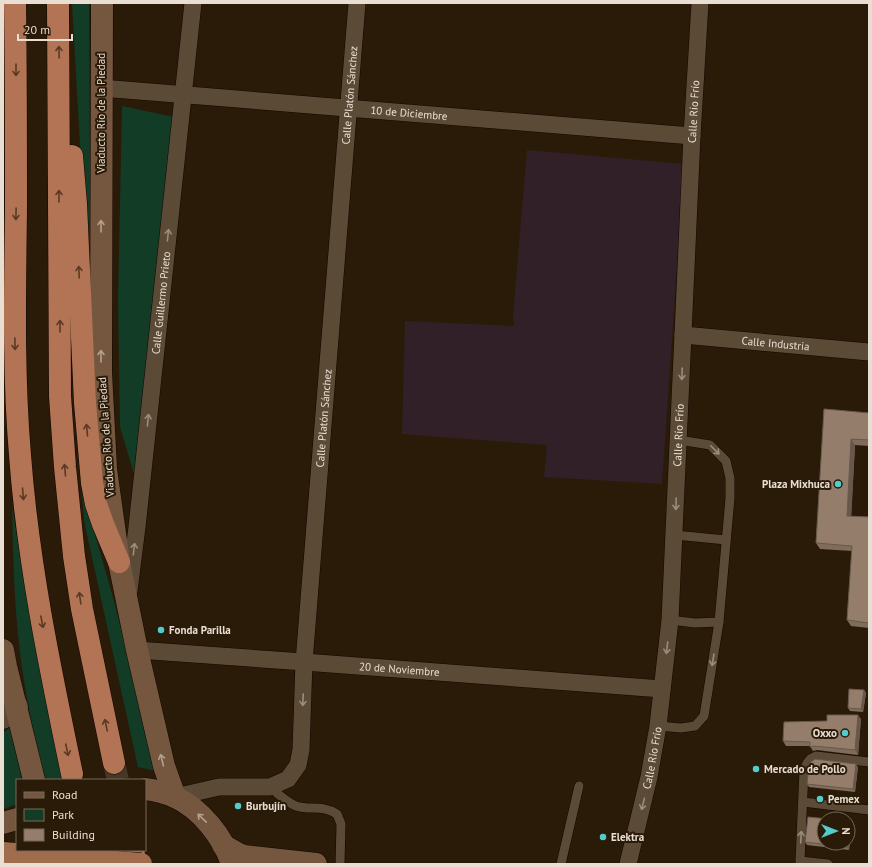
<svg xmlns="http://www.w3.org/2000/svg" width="872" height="867" font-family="'PT Sans',sans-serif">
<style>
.commercial{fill:#312027}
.green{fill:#123c26}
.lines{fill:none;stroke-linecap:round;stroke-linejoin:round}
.motorway-tunnel{stroke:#463826;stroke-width:22;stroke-dasharray:22 11;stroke-linecap:butt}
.service-casing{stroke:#120500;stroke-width:10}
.minor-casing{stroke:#120500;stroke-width:18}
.tertiary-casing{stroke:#120500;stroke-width:23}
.secondary-casing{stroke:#120500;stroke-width:23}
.motorway-casing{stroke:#120500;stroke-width:23}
.service{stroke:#5b4a36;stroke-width:9}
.minor{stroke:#5b4a36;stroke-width:17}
.tertiary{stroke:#5b4a36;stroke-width:22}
.secondary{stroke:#75573f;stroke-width:22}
.motorway{stroke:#b27454;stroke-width:22}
.trunk-bridge-casing{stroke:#120500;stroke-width:23;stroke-linecap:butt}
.trunk-bridge{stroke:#a06c4e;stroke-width:22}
.wall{fill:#7f6c5c}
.shaded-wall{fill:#68584b}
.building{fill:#947e6b;stroke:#68584b}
.oneway{stroke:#5a3a23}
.oneway2{stroke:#b4a190}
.oneway3{stroke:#9a8d7c}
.poi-dot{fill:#52cdcc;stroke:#2a1b08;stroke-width:1.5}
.labels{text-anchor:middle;stroke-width:4;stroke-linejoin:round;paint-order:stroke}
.street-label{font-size:11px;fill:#e8ded2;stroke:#2a1b08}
.poi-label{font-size:11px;font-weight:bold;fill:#e8ded2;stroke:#2a1b08;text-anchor:start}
</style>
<rect width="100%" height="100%" fill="#2a1b08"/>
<path class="commercial" d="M527 150 684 164 662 484 544 477 547 445 402 434 405 321 514 326 513 315Z"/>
<g class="green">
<path d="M72 3H89L91 340Z"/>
<path d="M122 106 174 117 134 474 120 427 118 301Z"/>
<path d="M81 479 92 524 114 601 157 771 138 767 84 521Z"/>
<path d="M12 506 33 633 62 780H43C35 737 25 695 20 652 14 603 13 554 12 506Z"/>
<path d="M10 727 22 780H17V804L3 809V733Z"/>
</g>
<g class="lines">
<path class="motorway-tunnel" d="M114 763 118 780"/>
<g class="service-casing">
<g id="service">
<path d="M675 535 726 540"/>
<path d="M670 620 695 623 719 622"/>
<path d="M658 726 681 728 695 726 704 716 719 622 730 498V478L726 461 710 445 679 440"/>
<path d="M270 787C278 794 286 802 296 806 310 811 321 804 337 814L341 824 340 864"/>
<path d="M803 802 869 810"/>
<path d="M561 864 579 786"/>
<path d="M828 864 800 861 804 770C807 762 809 759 816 756L869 762"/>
</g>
</g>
<g class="minor-casing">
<g id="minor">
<path id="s1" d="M101 88 692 136"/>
<path id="s2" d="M683 335 869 352"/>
<path id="s3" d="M129 591 137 527 193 3"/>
<path id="s4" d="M137 650 304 662 662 689"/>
<path id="s5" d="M175 797 219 787H270L288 779 298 765 301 750 304 662 357 3"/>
<path id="s6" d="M628 864 649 777 658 726 670 620 692 136 700 3"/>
</g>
</g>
<g class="tertiary-casing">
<path id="tertiary" d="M3 718 17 706"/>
</g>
<g class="secondary-casing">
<g id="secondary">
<path d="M102 3 101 372 106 469 119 562 137 650 164 766 175 797"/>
<path d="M3 650 6 666 34 780"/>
<path d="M145 789C155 790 166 793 175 797 201 809 223 837 232 864"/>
<path d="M3 823 17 819"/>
<path d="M223 845 237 853 244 856 316 864"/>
</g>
</g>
<g class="motorway-casing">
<g id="motorway">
<path d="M15 3C16 72 16 141 16 210 15 291 13 373 20 455 28 563 50 668 72 774"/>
<path d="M58 3 60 396 65 467 74 556 82 609 114 763"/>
<path d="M72 156 76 204 85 403 92 483 96 504 103 524 119 562"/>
<path d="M133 850 136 864"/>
</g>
</g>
<use href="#service" class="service"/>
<use href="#minor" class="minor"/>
<use href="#tertiary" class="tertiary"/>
<use href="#secondary" class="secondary"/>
<use href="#motorway" class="motorway"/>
<g class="trunk-bridge-casing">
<path id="trunk-bridge" d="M3 853 141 864"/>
</g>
<use href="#trunk-bridge" class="trunk-bridge"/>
</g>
<g class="wall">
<path d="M824 409 869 413V446L855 445 851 516 869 517V628L851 626 847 620 852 551 820 549 816 543Z"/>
<path d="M864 690 866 693 863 712 850 711 848 708Z"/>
<path d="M861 719 858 755 817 750 813 751 810 746H786L783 741 827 721Z"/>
<path d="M858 767 855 792 809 787 807 784Z"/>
<path d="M850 822 852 824 849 850 807 845 805 842Z"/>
</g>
<g class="shaded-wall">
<path d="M851 439 855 445 851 522 847 516Z"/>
<path d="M864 690 866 693 863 712 861 709Z"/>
<path d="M858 715 861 719 858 755 855 750Z"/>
<path d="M856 764 858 767 855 792 853 789Z"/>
<path d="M850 822 852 824 849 850 847 847Z"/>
</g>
<g class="building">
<path d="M824 409 869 413V440L851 439 847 516 869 517V623L847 620 852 546 816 543Z"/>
<path d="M849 689 864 690 861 709 848 708Z"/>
<path d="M827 715H858L855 750 814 746 810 747V742L783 741 784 722 827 721Z"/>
<path d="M815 759 856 764 853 789 807 784 809 766 811 762Z"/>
<path d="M808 817 829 819H824V843H848L847 847 805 842Z"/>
<path d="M848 821 850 822 848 840Z"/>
</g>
<defs><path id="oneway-shaft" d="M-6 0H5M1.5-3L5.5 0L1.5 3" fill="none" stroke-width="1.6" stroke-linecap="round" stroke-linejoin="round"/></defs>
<g class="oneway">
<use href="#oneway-shaft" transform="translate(59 52) rotate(-91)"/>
<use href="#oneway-shaft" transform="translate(16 70) rotate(90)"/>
<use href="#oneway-shaft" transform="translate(59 196) rotate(-90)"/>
<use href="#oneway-shaft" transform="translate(16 214) rotate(91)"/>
<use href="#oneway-shaft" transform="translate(79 272) rotate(-93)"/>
<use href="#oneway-shaft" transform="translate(60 326) rotate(-90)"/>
<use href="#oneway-shaft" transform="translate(15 344) rotate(89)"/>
<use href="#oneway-shaft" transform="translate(87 430) rotate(-95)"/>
<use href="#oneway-shaft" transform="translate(65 470) rotate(-95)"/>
<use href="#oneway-shaft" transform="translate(23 494) rotate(85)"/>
<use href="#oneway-shaft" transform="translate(80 598) rotate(-98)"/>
<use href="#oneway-shaft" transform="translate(42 622) rotate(79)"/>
<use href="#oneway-shaft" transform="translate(106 725) rotate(-102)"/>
<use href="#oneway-shaft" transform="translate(67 750) rotate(78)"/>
</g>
<g class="oneway2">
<use href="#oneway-shaft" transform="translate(101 226) rotate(-90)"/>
<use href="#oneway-shaft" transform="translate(101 356) rotate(-90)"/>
<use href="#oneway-shaft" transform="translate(162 760) rotate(-104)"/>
<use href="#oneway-shaft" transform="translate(202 818) rotate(-136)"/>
</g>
<g class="oneway3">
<use href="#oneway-shaft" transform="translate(168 235) rotate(-84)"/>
<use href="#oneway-shaft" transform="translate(682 374) rotate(92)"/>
<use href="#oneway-shaft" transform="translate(148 420) rotate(-84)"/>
<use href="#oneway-shaft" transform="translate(715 450) rotate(45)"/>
<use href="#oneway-shaft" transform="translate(676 504) rotate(92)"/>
<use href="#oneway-shaft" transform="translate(134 549) rotate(-83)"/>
<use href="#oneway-shaft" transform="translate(667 648) rotate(97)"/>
<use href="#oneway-shaft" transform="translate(713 660) rotate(99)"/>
<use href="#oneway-shaft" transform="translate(303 700) rotate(92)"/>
<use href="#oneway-shaft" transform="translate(643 804) rotate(104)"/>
<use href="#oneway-shaft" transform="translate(801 837) rotate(-87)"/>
</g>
<g class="poi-dot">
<circle cx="838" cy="484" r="4"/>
<circle cx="161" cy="630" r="4"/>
<circle cx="845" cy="733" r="4"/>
<circle cx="756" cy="769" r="4"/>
<circle cx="820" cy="799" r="4"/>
<circle cx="238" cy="806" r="4"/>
<circle cx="603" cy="837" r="4"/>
</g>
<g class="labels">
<g class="street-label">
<text dy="4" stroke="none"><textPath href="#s5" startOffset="805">Calle Platón Sánchez</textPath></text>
<text dy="4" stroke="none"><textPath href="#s6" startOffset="757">Calle Río Frío</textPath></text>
<text transform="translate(101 113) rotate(-90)" y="4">Viaducto Río de la Piedad</text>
<text dy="4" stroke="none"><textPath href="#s1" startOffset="309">10 de Diciembre</textPath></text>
<text dy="4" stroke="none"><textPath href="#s3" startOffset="290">Calle Guillermo Prieto</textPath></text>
<text dy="4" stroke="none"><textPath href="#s2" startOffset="93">Calle Industria</textPath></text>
<text dy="4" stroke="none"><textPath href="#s5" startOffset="481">Calle Platón Sánchez</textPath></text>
<text dy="4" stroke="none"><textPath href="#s6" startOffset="433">Calle Río Frío</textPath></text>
<text transform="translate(106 437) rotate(-94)" y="4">Viaducto Río de la Piedad</text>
<text dy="4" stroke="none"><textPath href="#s4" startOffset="263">20 de Noviembre</textPath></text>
<text dy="4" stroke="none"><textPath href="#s6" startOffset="109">Calle Río Frío</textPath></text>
</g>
<g class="poi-label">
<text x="830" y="488" text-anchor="end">Plaza Mixhuca</text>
<text x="169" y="634">Fonda Parilla</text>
<text x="837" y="737" text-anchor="end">Oxxo</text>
<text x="764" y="773">Mercado de Pollo</text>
<text x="828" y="803">Pemex</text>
<text x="246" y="810">Burbujín</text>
<text x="611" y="841">Elektra</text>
</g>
</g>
<rect width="872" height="867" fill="none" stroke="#e8ded2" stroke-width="8"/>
<rect x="16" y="779" width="130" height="72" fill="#2a1b08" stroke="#766959"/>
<rect x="24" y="792" width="20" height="6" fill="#75573f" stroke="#766959"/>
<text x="52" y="799" font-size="12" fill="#e8ded2">Road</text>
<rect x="24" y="809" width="20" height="12" fill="#123c26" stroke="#766959"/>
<text x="52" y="819" font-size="12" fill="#e8ded2">Park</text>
<rect x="24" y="829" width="20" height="12" fill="#947e6b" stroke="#766959"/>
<text x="52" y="839" font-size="12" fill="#e8ded2">Building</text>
<g transform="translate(836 831) rotate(90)"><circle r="19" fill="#2a1b08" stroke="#766959"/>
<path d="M0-3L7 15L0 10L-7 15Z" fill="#52cdcc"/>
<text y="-6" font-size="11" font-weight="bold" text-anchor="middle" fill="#e8ded2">N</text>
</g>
<path d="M18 34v6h54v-6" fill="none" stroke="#e8ded2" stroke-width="2"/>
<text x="24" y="34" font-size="12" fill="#e8ded2" stroke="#2a1b08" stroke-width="3" paint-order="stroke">20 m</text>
</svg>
